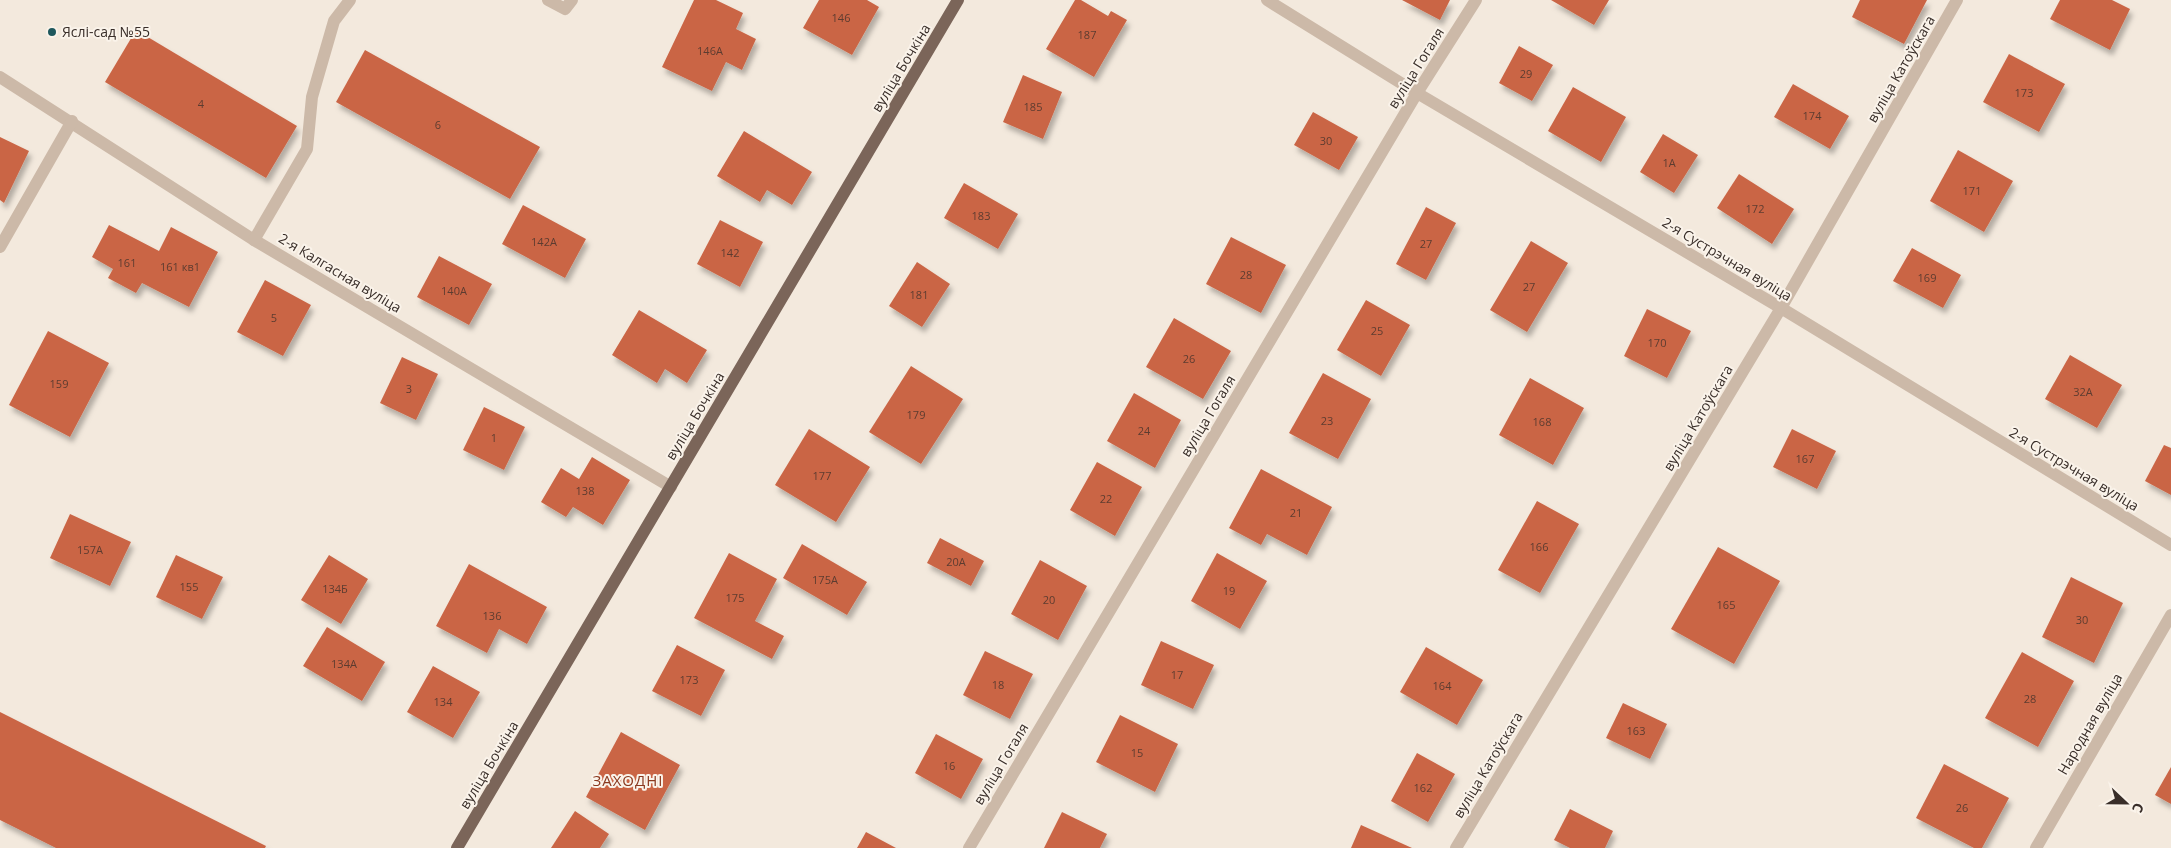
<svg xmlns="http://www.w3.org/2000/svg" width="2171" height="848" font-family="'Open Sans',sans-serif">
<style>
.building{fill:#ca6545;filter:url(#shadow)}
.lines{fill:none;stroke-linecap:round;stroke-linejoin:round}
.minor{stroke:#ccb9a8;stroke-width:12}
.major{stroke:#7b6559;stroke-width:12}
.poi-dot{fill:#1d575c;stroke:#faf3ea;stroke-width:2}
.labels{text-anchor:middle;stroke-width:4;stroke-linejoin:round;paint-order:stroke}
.number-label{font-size:11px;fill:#5d3c30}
.poi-label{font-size:14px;fill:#392e29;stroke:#faf3ea;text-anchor:start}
.street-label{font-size:14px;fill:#392e29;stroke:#faf3ea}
.neighbourhood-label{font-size:15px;letter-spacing:1px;fill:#8a391f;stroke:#faf3ea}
</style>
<defs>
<filter id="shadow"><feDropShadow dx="3" dy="5.5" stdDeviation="2.5" flood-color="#0004"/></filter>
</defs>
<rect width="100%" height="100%" fill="#f3e9dd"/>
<g class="building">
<path d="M694 0H716L743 13 736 29 756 39 742 70 726 62 712 91 662 67Z"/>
<path d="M819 0H867L879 7 852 55 803 28Z"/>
<path d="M1075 0H1081L1108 16 1111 11 1127 20 1094 77 1046 49Z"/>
<path d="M1402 0H1450L1440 20Z"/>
<path d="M1551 0H1609L1594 25Z"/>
<path d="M1860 0H1927L1904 44 1852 17Z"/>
<path d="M2060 0H2112L2130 9 2110 50 2050 19Z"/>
<path d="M136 30 297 126 266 178 105 82Z"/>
<path d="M1519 46 1553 65 1532 101 1499 83Z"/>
<path d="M365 50 540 147 510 199 336 102Z"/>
<path d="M2009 54 2065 84 2039 132 1983 102Z"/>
<path d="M1023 75 1062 92 1043 139 1003 122Z"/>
<path d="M1793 84 1849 116 1830 149 1774 117Z"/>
<path d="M1573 87 1626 117 1601 162 1548 131Z"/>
<path d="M1313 112 1358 137 1339 170 1294 145Z"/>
<path d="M744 131 812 172 792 205 767 190 760 202 717 176Z"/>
<path d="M1663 134 1698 155 1674 193 1640 172Z"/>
<path d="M0 137 29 151 4 203 0 200Z"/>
<path d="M1958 150 2013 181 1984 232 1930 201Z"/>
<path d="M1739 174 1794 209 1772 244 1717 208Z"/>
<path d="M964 183 1018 214 998 249 944 218Z"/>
<path d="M523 205 586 239 565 278 502 244Z"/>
<path d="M1426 207 1456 223 1426 280 1396 264Z"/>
<path d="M720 220 763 242 740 287 697 264Z"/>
<path d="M109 225 159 251 171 227 218 252 189 307 142 283 136 293 108 278 113 269 92 257Z"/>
<path d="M1231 237 1286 265 1261 313 1206 284Z"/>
<path d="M1531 241 1568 263 1527 332 1490 310Z"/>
<path d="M1912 248 1961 275 1943 308 1893 281Z"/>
<path d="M439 256 492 284 469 325 417 297Z"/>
<path d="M917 262 950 284 922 327 889 306Z"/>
<path d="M265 280 311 305 283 356 237 332Z"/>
<path d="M1366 300 1410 325 1381 376 1337 350Z"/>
<path d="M1647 309 1691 331 1667 378 1624 356Z"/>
<path d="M639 310 707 350 687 383 665 369 657 383 612 355Z"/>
<path d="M1174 318 1231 351 1203 399 1146 367Z"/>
<path d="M48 331 109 363 70 437 9 405Z"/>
<path d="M2070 355 2122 385 2097 428 2045 399Z"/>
<path d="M402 357 438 374 416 420 380 403Z"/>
<path d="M911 366 963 399 921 464 869 432Z"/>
<path d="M1323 373 1371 399 1338 459 1289 433Z"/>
<path d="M1530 378 1584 408 1553 465 1499 435Z"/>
<path d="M1134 393 1181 420 1155 468 1107 441Z"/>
<path d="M484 407 525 427 504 470 463 450Z"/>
<path d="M809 429 870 467 836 522 775 485Z"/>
<path d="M1792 429 1836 451 1817 489 1773 467Z"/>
<path d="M2164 445 2171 448V495L2145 481Z"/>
<path d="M592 457 630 480 603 525 573 507 566 517 541 502 561 468 579 479Z"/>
<path d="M1097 462 1142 487 1115 536 1070 510Z"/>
<path d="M1261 469 1332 507 1307 555 1267 534 1261 545 1229 528Z"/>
<path d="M1537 501 1579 524 1540 593 1498 570Z"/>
<path d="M70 514 131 542 110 586 50 558Z"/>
<path d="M940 538 984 561 971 586 927 563Z"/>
<path d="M802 544 867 582 847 615 783 578Z"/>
<path d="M1718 547 1780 581 1734 664 1671 629Z"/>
<path d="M729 553 777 579 755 621 784 636 772 659 694 618Z"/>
<path d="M1217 553 1267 581 1240 629 1191 601Z"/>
<path d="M176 555 223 577 202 619 156 597Z"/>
<path d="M329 555 368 579 341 624 301 600Z"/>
<path d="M1040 560 1087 586 1058 640 1011 614Z"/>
<path d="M469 564 547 607 527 644 499 629 487 653 436 626Z"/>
<path d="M2071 577 2123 603 2094 663 2042 637Z"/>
<path d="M327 627 385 662 362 701 303 666Z"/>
<path d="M1161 641 1214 665 1193 709 1141 685Z"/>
<path d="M677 645 725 670 701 716 652 691Z"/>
<path d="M1426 647 1483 680 1457 725 1400 692Z"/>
<path d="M985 651 1033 674 1010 719 963 695Z"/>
<path d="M2022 652 2074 681 2038 747 1985 718Z"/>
<path d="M433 666 480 692 453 738 407 712Z"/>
<path d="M1623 703 1667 724 1650 759 1606 738Z"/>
<path d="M0 712 266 846 265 848H56L0 820Z"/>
<path d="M1120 715 1178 744 1155 792 1096 762Z"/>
<path d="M621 732 680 765 645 830 586 797Z"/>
<path d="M936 734 983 759 961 799 915 773Z"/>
<path d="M1417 753 1455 774 1428 822 1391 801Z"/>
<path d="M1944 764 2009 798 1982 848H1974L1916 818Z"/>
<path d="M2171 767V804L2155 795Z"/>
<path d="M1570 809 1613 831 1605 848H1570L1554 840Z"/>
<path d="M575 811 609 834 600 848H551Z"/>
<path d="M1062 812 1107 834 1100 848H1044Z"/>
<path d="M1361 825 1412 848H1351Z"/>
<path d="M866 832 896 848H857Z"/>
</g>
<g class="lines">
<g class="minor">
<path d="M548 0 565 9 572 0"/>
<path d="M1267 0 1417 93 1781 308 2171 545"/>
<path d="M0 77 254 240 671 487"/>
<path d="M254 240 307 149 312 97 334 21 350 0"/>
<path d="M0 247 72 121"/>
<path d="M969 848 1417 93 1476 0"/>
<path d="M1456 848 1781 308 1957 0"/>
<path d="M2036 848 2171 615"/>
</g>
<path class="major" d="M457 848 958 0"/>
</g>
<circle class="poi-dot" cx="52" cy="32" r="5"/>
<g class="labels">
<g class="number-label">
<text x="841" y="22">146</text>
<text x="1087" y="39">187</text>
<text x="710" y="55">146А</text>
<text x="1526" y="78">29</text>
<text x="2024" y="97">173</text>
<text x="201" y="108">4</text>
<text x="1033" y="111">185</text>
<text x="1812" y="120">174</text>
<text x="438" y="129">6</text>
<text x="1326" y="145">30</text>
<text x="1669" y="167">1А</text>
<text x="1972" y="195">171</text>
<text x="1755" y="213">172</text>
<text x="981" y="220">183</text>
<text x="544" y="246">142А</text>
<text x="1426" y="248">27</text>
<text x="730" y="257">142</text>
<text x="127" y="267">161</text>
<text x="180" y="271">161 кв1</text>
<text x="1246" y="279">28</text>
<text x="1927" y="282">169</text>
<text x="1529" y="291">27</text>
<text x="454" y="295">140А</text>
<text x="919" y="299">181</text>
<text x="274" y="322">5</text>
<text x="1377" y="335">25</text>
<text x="1657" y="347">170</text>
<text x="1189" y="363">26</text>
<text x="59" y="388">159</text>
<text x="409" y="393">3</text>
<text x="2083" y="396">32А</text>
<text x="916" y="419">179</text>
<text x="1327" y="425">23</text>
<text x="1542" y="426">168</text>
<text x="1144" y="435">24</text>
<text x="494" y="442">1</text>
<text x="1805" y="463">167</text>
<text x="822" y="480">177</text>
<text x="585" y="495">138</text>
<text x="1106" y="503">22</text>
<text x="1296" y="517">21</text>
<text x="1539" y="551">166</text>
<text x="90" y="554">157А</text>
<text x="956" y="566">20А</text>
<text x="825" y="584">175А</text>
<text x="189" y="591">155</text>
<text x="335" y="593">134Б</text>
<text x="1229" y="595">19</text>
<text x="735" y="602">175</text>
<text x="1049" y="604">20</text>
<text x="1726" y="609">165</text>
<text x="492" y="620">136</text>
<text x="2082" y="624">30</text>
<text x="344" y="668">134А</text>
<text x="1177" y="679">17</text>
<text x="689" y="684">173</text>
<text x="998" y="689">18</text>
<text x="1442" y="690">164</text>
<text x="2030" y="703">28</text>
<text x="443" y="706">134</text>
<text x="1636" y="735">163</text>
<text x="1137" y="757">15</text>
<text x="949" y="770">16</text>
<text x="1423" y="792">162</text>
<text x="1962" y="812">26</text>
</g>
<g class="poi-label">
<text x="62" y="37">Яслі-сад №55</text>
</g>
<g class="street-label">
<text transform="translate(901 68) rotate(-59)" y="5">вуліца Бочкіна</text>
<text transform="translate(1416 68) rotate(-58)" y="5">вуліца Гогаля</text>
<text transform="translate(1901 69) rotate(-60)" y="5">вуліца Катоўскага</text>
<text transform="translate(1727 259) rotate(31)" y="5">2-я Сустрэчная вуліца</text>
<text transform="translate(340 273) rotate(31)" y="5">2-я Калгасная вуліца</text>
<text transform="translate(695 416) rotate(-59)" y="5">вуліца Бочкіна</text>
<text transform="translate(1208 416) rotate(-59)" y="5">вуліца Гогаля</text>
<text transform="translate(1698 418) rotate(-59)" y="5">вуліца Катоўскага</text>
<text transform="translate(2074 469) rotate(31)" y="5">2-я Сустрэчная вуліца</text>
<text transform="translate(2090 724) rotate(-60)" y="5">Народная вуліца</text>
<text transform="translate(1001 764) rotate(-59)" y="5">вуліца Гогаля</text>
<text transform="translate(489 765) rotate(-59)" y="5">вуліца Бочкіна</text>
<text transform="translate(1488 765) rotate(-59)" y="5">вуліца Катоўскага</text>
</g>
<g class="neighbourhood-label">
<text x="628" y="786">ЗАХОДНІ</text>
</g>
</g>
<g transform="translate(2126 803) rotate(112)" stroke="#faf3ea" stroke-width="4" paint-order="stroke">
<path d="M0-4L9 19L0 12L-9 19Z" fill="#392e29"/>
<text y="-8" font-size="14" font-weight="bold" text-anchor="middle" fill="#392e29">С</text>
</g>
</svg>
